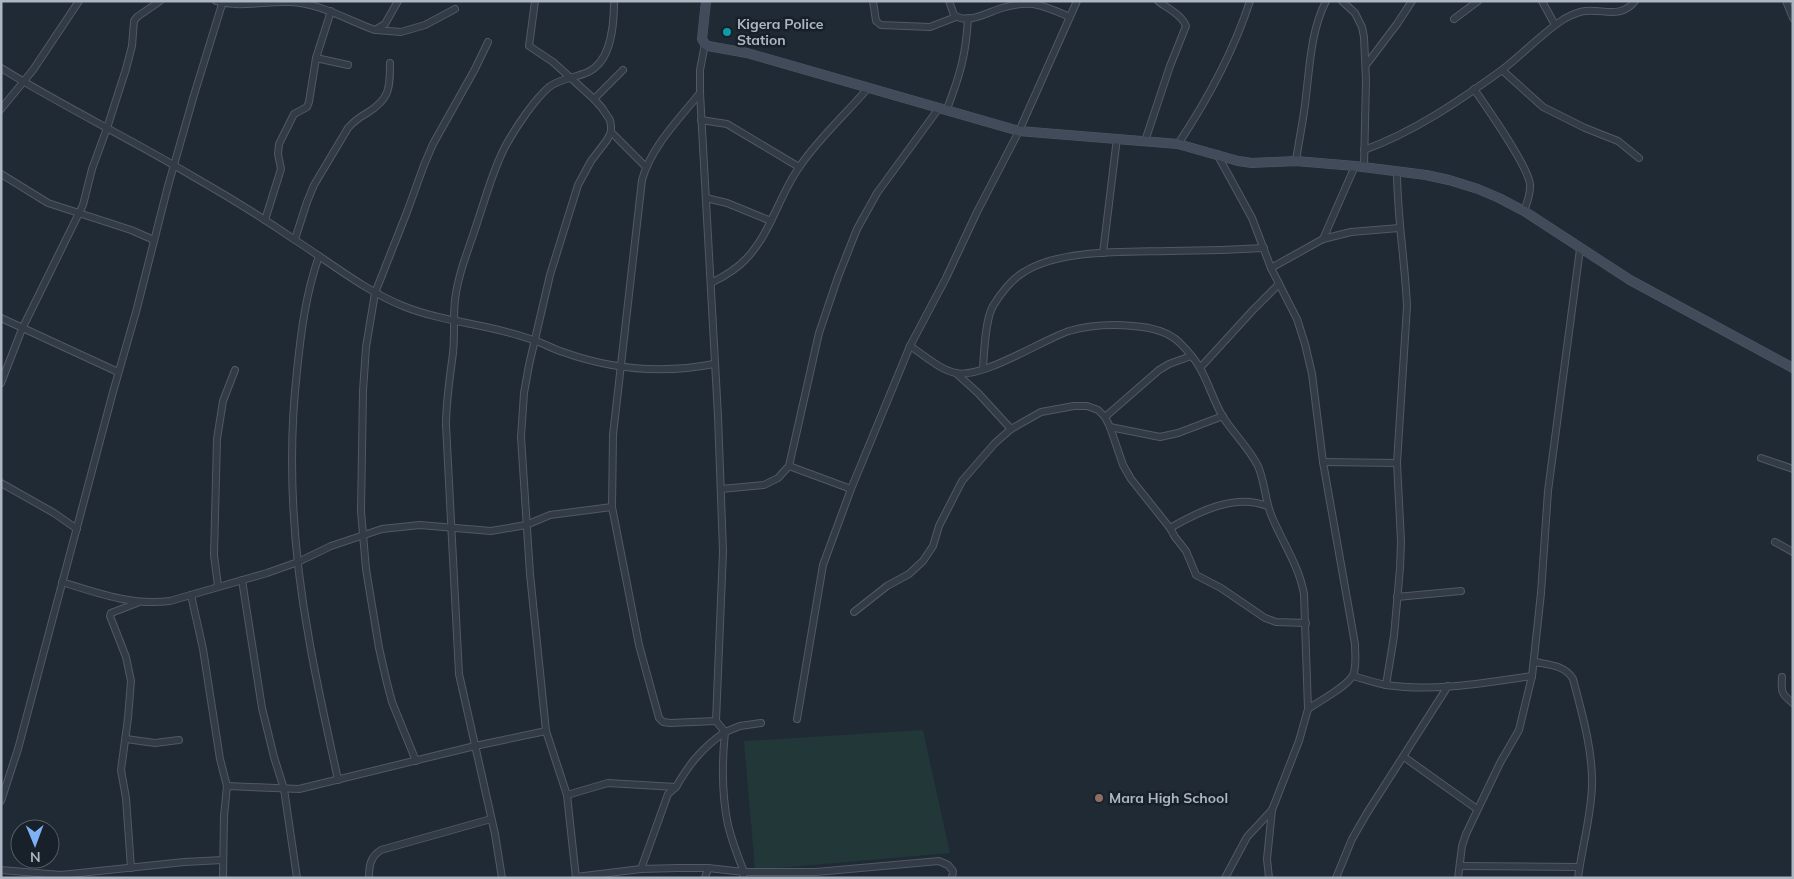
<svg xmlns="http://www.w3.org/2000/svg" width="1794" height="879" font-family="Mulish,sans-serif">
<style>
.green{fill:#223737}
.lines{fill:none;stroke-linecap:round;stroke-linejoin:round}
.street-casing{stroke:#505964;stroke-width:8}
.secondary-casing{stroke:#505964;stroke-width:10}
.street{stroke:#333b46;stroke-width:6}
.secondary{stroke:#414b59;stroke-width:9}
.culture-dot{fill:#0f9aa8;stroke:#18202a;stroke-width:2}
.education-dot{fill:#8d6e63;stroke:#18202a;stroke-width:2}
.labels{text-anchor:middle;stroke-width:5;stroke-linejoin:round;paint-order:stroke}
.poi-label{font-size:14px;font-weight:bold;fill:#adb6c3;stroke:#18202a;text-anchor:start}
</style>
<rect width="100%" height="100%" fill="#1f2a35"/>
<path class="green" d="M923 730 950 853 755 870 744 741Z"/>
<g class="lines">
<g class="street-casing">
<g id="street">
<path d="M216 1C239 8 266 1 290 2 320 3 347 20 375 30L385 24 398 1"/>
<path d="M535 1 529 46 553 62 594 99 602 108 610 120 611 126V132L607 140 591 161 578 185 550 275 529 365 524 393 521 437 530 574 546 731 567 795 576 878"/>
<path d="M873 1 876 21 881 25 930 27 956 17"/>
<path d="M949 1 954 15C968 25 988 12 1002 8 1012 5 1023 3 1033 4 1046 6 1058 12 1070 17"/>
<path d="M1342 1 1355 13 1362 27 1364 37 1366 80 1364 167"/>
<path d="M1542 1 1555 25"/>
<path d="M1786 1 1793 18"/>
<path d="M1454 19 1478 1"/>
<path d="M376 30 401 32 425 25 455 9"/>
<path d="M316 58 348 65"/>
<path d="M1366 65 1397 24 1412 1"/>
<path d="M1 68C64 107 131 139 194 177 229 197 263 218 295 240 331 263 364 290 403 306 445 323 491 324 533 340 543 343 553 349 563 352 613 370 662 374 714 364"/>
<path d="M1502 70 1543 107 1585 128 1618 141 1639 158"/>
<path d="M1474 89C1487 108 1527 164 1530 184 1531 193 1527 203 1524 211"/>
<path d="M700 93C679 119 651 147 642 180L613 435 612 507 639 645 659 718 663 722 670 723 716 721"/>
<path d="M594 99 623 70"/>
<path d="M1 109 33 70 79 1"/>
<path d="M947 109C960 75 966 55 968 18"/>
<path d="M701 120 727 124 799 167"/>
<path d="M611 132 646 167"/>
<path d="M1145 141 1170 66 1186 26C1182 15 1167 8 1158 1"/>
<path d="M1178 144C1208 99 1233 53 1250 1"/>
<path d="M1364 150C1414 132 1459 101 1502 70 1523 54 1542 33 1564 19 1571 15 1577 12 1585 11 1604 9 1621 19 1635 1"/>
<path d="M1217 154 1252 218 1271 268 1297 319 1305 344 1312 374 1323 462 1355 644C1355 654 1357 666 1353 675 1347 687 1319 701 1308 709L1299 741 1272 810 1267 859 1269 878"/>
<path d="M1296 161C1299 139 1304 118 1306 96 1310 63 1311 31 1326 1"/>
<path d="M1 174 48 203 131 230 154 240"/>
<path d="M706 198 727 203 771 221"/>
<path d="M265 220 281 169 278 154 279 144 294 114 307 107 309 102 316 58 331 11"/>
<path d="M295 239 307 202 314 185 348 128C354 121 360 117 367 113 390 99 390 88 390 63"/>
<path d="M1323 239 1355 166"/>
<path d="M1103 253 1117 138"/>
<path d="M319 256C306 293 301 331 297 371 287 459 293 551 309 639 317 686 328 733 338 780"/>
<path d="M1271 268 1323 239 1351 232 1399 228"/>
<path d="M711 283C723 277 736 270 746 259 771 233 779 195 800 166 819 138 846 114 868 88"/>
<path d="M1 318 118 372"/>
<path d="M910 346C924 355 940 370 956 373 982 379 1042 340 1069 331 1090 325 1111 324 1133 326 1148 327 1167 331 1179 342 1187 350 1195 359 1200 368 1209 384 1214 402 1223 417 1234 434 1249 448 1258 466 1265 482 1265 501 1272 517 1283 543 1299 566 1304 594L1308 709"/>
<path d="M1200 368 1253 310 1279 284"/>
<path d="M983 369C984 353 985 320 993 306 1000 294 1012 279 1024 272 1060 249 1127 252 1169 251 1201 251 1232 250 1264 248"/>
<path d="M956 373 978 393 1011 429"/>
<path d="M1 383 22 329 83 205 92 169 107 128 126 69 132 46 134 21 137 17 160 1"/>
<path d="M1105 417 1159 370 1169 364 1191 356"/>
<path d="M1110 427 1160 437 1178 433 1223 416"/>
<path d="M1761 458 1793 469"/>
<path d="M1323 462 1397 463"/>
<path d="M789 466 851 489"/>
<path d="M1 483 54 513 77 529"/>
<path d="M721 489 764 485 778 478 789 466 819 333 838 277 857 229 877 193 939 108"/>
<path d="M1170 528C1198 512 1235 493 1267 506"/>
<path d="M1775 542 1793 552"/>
<path d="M242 580 262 708 274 757 284 789 297 878"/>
<path d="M62 582C97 593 133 606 170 601L267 573 298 562 331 546 382 529 420 525 491 531 526 525 550 515 612 507"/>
<path d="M218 586 214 555 217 439 223 401 235 370"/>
<path d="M191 595 203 649 220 759 227 786 224 816 223 878"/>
<path d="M1397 597 1461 591"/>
<path d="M854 612 887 586 909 574 923 561 933 546 939 526 962 481 995 443 1011 429 1041 412 1074 406H1087L1098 410 1105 417 1110 427 1123 465 1131 479 1170 528 1175 537 1186 551 1196 575 1221 588 1265 618 1276 622 1306 623"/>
<path d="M1535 662C1549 665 1565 665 1573 679 1582 713 1593 751 1592 786 1591 817 1582 847 1578 878"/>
<path d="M1353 676C1364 679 1375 683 1386 685 1434 692 1485 683 1532 676"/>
<path d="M1782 677C1781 691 1781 694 1793 703"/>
<path d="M1386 685 1394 636 1400 568 1401 541 1397 463 1407 306C1405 261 1397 216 1397 171"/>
<path d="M797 719 823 565 851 489 910 346 946 278 977 212 1019 131 1077 1"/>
<path d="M126 739 155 743 179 740"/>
<path d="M1404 757 1477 809"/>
<path d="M416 761 392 702 387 683 379 648 366 569 361 511 363 391 366 347 375 293 407 212 424 165 433 144 475 69 488 42"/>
<path d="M227 786 299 789 475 746 546 731"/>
<path d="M567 795 608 783 676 787C689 764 703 747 725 732L716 721 723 551 718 416 700 93V70L705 44"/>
<path d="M1 801 18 749 113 392 136 312 168 186 194 95 223 1"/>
<path d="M1460 866 1579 867"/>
<path d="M131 868 126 798 121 770 128 718 131 681 126 657 110 616 111 613 137 603"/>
<path d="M641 869 668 794 676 787"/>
<path d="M1 870 61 875 184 862 223 860"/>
<path d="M576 877 641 869 678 868H708L744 872H816L939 861 948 865 953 871 952 878"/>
<path d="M369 878C369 866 370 857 381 850L491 819"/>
<path d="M502 878 495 834 459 674 446 425C446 401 450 377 453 353 455 335 453 317 455 300 458 273 470 246 478 220 487 194 493 169 506 145 516 127 534 100 549 87 561 78 575 78 588 72 612 61 614 24 614 1"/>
<path d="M705 878 708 868"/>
<path d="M743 878 744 872C738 857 732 841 728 825 722 796 722 761 725 732L740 726 761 723"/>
<path d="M1225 878 1247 837 1272 810"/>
<path d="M1336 878 1352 839 1367 813 1448 686"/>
<path d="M1458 878 1462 846 1466 834 1500 763 1519 730 1532 676 1541 593 1548 491 1580 249"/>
</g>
</g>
<g class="secondary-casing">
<path id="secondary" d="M706 1 702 39 705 44 708 46 747 53 1019 131 1178 144 1238 161 1252 163 1296 161 1355 166 1426 175 1449 180 1478 189 1499 198 1524 211 1630 280 1793 368"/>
</g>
<use href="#street" class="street"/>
<use href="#secondary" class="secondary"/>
</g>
<circle class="culture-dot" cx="727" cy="32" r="5"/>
<circle class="education-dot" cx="1099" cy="798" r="5"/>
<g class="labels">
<g class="poi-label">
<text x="737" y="29">Kigera Police<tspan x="737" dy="16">Station</tspan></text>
<text x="1109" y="803">Mara High School</text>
</g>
</g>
<rect width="1794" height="879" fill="none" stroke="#adb6c3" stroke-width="5"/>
<g transform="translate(35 844) rotate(179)"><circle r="24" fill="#18202a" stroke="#545c67"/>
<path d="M0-4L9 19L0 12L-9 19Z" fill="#7fb1f5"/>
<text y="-8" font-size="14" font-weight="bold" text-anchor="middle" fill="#adb6c3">N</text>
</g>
</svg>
